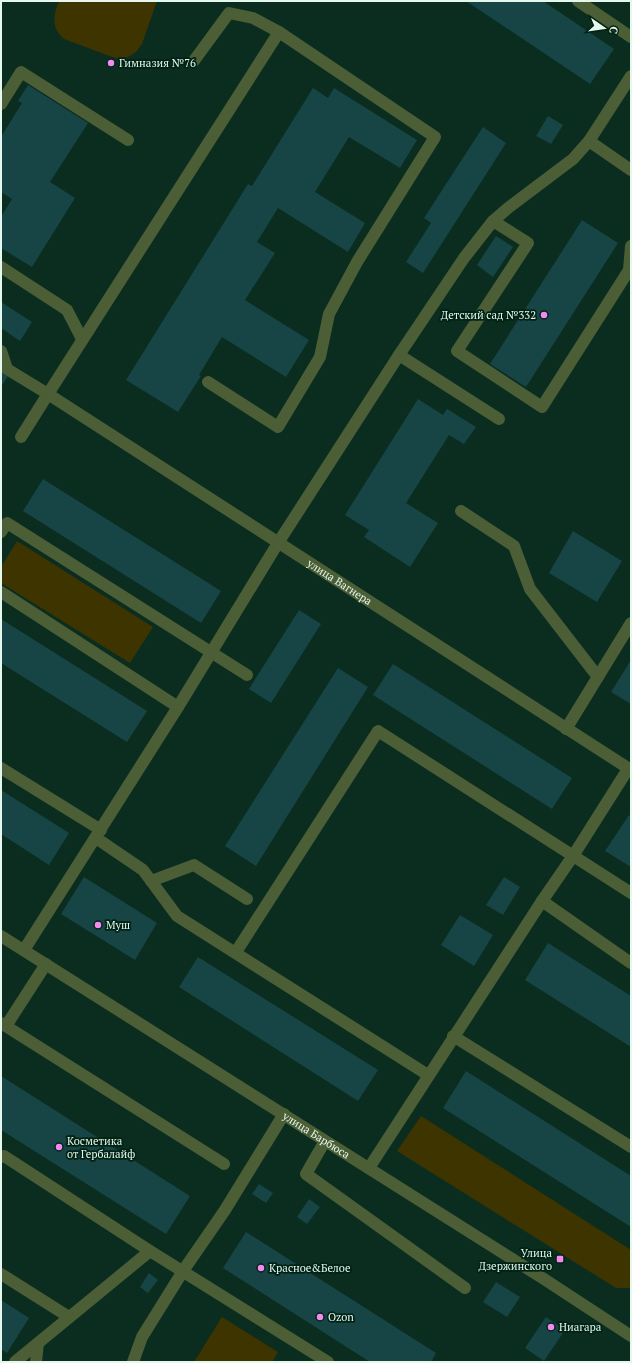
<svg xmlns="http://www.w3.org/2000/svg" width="632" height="1363" font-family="'PT Serif',serif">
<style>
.green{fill:#3e3400}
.building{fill:#174445}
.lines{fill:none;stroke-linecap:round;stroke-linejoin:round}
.service{stroke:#4b5e36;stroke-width:12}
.minor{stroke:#4b5e36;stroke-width:12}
.tertiary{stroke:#4b5e36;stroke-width:12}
.poi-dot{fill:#f38af2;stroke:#012315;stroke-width:1.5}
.labels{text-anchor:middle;stroke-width:3.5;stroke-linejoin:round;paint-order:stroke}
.poi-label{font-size:11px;fill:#e5f8ed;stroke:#012315;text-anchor:start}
.street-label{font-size:11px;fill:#e5f8ed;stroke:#012315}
</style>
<rect width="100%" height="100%" fill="#0a2d1f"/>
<g class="green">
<path d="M59 1H157L142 44 136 52 130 56 125 58H115L64 39C51 28 53 16 59 1Z"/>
<path d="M17 541 153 627 130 663 1 583V567Z"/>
<path d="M421 1116 631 1250V1288H616L397 1151Z"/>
<path d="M222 1317 278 1352 272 1362H194Z"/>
</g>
<g class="building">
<path d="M466 1H543L614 49 590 84Z"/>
<path d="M28 85 88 123 50 182 75 198 32 267 1 248V217L12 199 1 192V137L22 103 18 101Z"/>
<path d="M313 88 328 98 334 88 417 140 400 168 349 137 315 192 365 223 348 252 278 208 257 242 275 253 245 300 309 340 286 377 222 337 199 375 201 376 178 412 126 380 248 184 252 186Z"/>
<path d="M548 116 563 125 551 144 536 136Z"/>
<path d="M483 127 506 143 423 273 406 262 431 223 424 218Z"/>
<path d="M582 220 618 243 526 387 490 364Z"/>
<path d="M496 236 513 247 493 277 477 265Z"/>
<path d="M1 302 32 322 20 341 1 328Z"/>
<path d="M1 372 8 376 1 387Z"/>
<path d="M418 399 443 415 447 409 476 427 464 444 449 435 406 503 438 523 410 567 364 537 369 530 345 515Z"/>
<path d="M43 479 221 591 201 623 23 511Z"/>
<path d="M573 531 622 561 597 602 549 573Z"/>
<path d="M299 610 321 624 271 703 249 689Z"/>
<path d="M1 619 147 711 127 742 1 663Z"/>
<path d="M631 660V704L611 692Z"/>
<path d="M393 664 572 778 552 809 373 695Z"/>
<path d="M338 668 368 687 256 866 225 846Z"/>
<path d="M1 790 69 833 49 865 1 834Z"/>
<path d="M629 815 631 817V867L605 851Z"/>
<path d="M84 877 157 923 135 960 61 914Z"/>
<path d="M504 877 520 887 503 915 486 905Z"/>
<path d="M460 915 493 935 474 966 441 945Z"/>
<path d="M548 943 631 996V1047L525 980Z"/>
<path d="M198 957 378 1070 358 1101 179 987Z"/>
<path d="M466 1071 631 1176V1227L443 1108Z"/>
<path d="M1 1076 190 1196 166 1234 1 1130Z"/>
<path d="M259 1184 273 1193 266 1203 252 1194Z"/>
<path d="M309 1199 320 1207 307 1224 297 1217Z"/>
<path d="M246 1232 436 1353 431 1362H370L223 1268Z"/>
<path d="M149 1273 158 1280 148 1293 140 1287Z"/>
<path d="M496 1282 520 1297 507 1317 483 1302Z"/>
<path d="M1 1300 29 1318 7 1353 1 1349Z"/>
<path d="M546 1317 565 1330 544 1361 525 1348Z"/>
</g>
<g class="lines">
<g class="service">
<path d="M578 1 631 37"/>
<path d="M193 62 229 13 253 18 279 32"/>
<path d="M1 104 21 72 128 140"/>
<path d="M589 141 631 170"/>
<path d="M493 221 528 243 457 351 542 407 629 270 631 246"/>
<path d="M1 267 67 310 82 339"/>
<path d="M1 351 7 369 48 394 279 32 435 137 357 262 329 314 320 357 278 427 208 382"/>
<path d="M399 355 499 419"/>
<path d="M21 437 48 394"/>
<path d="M461 511 514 546 530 589 598 677"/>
<path d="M1 532 7 523 247 675"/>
<path d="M1 592 178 707"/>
<path d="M566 729 631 623"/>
<path d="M1 768 101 830"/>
<path d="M96 838 143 870 177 916 428 1075"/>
<path d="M151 881 194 865 247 899"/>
<path d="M542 901 631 963"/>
<path d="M236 952 378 731 631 893"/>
<path d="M1 1023 224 1164"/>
<path d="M6 1026 46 964"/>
<path d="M453 1036 631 1147"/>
<path d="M325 1141 306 1174 465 1288"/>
<path d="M1 1157 4 1156 150 1251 328 1362"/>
<path d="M369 1168 542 901 573 856 628 769"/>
<path d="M1 1274 69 1317"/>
<path d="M15 1362 150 1251"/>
<path d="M36 1362 38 1343"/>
<path d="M133 1362 142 1337 183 1271 225 1210 284 1114"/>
</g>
<g class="minor">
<path id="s1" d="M48 394 631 770"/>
<path d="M24 950 178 707 278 543 399 355 464 258 493 221 508 208 573 159 589 141 631 76"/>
</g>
<path class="tertiary" id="s2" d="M1 936 544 1279 631 1336"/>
</g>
<g class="poi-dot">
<circle cx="111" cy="63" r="4"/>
<circle cx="544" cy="315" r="4"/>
<circle cx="98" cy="925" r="4"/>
<circle cx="59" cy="1147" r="4"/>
<rect x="556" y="1255" width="8" height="8" rx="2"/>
<circle cx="261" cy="1268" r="4"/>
<circle cx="320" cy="1317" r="4"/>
<circle cx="551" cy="1327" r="4"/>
</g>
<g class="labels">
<g class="poi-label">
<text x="119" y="67">Гимназия №76</text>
<text x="536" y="319" text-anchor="end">Детский cад №332</text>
<text x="106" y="929">Муш</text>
<text x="67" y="1145">Косметика<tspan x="67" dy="13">от Гербалайф</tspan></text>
<text x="552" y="1257" text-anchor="end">Улица<tspan x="552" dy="13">Дзержинского</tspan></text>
<text x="269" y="1272">Красное&amp;Белое</text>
<text x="328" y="1321">Ozon</text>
<text x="559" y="1331">Ниагара</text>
</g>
<g class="street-label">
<text dy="4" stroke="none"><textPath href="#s1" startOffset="347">улица Вагнера</textPath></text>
<text dy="4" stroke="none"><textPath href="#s2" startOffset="373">улица Барбюса</textPath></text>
</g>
</g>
<rect width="632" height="1363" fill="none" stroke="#e5f8ed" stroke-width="4"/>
<g transform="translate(604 28) rotate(103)" stroke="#012315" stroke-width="3" paint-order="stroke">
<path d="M0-3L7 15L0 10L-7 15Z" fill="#e5f8ed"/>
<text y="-6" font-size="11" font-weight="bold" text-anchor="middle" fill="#e5f8ed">С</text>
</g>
</svg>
